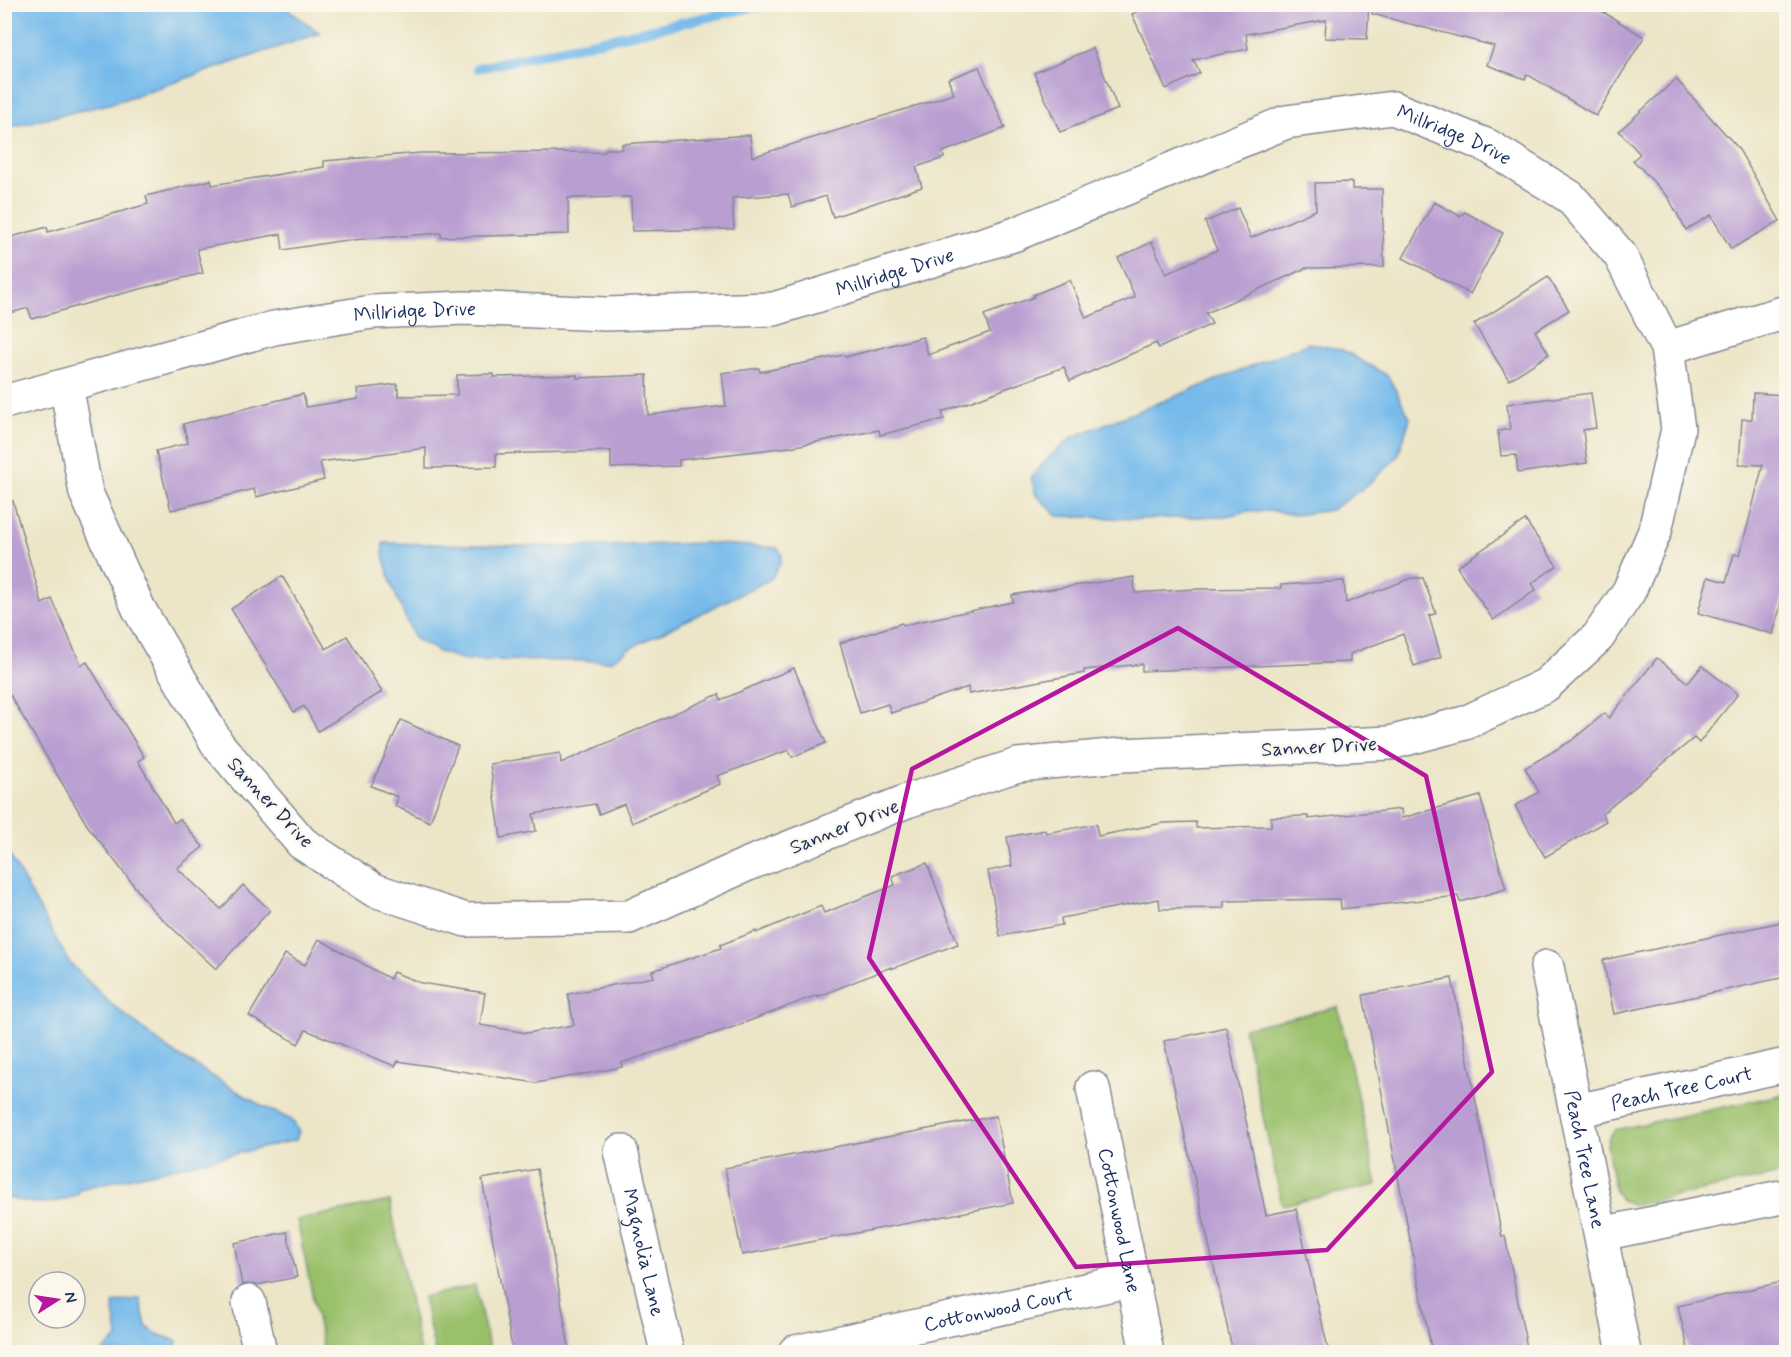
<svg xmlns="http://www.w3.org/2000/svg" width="1791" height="1357" font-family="Mynerve,sans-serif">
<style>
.green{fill:#9ac06b;stroke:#5a7864;stroke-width:1.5}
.water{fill:#74baeb;stroke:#4874a4;stroke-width:1.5}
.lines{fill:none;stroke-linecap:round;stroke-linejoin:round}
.stream{stroke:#74baeb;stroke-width:10}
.building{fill:#b99ed1}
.minor-casing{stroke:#848a92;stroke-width:36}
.minor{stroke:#fff;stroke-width:33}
.marked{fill:none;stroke:#b5179e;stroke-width:4.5;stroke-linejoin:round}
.labels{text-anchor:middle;stroke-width:5;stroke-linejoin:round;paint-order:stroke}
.street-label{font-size:20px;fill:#1b2f5e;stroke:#fbf7ec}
</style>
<rect width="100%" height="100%" fill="#fbf7ec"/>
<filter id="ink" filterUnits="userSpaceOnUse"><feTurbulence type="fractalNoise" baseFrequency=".0167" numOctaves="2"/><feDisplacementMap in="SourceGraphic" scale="12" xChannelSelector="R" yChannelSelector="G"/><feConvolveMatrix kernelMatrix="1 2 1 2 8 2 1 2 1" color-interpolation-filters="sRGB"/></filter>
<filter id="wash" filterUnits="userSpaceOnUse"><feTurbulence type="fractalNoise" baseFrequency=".008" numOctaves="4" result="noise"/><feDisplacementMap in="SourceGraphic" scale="24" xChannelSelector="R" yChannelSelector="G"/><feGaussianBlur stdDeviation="1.35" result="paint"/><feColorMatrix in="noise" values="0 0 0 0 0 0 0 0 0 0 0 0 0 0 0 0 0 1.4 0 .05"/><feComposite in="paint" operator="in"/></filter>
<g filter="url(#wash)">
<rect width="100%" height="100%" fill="#ece5c7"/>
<g class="green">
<path d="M1338 1007 1377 1185 1282 1205 1244 1028Z"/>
<path d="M1786 1094V1173L1634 1205 1622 1201 1615 1191 1607 1145 1609 1137 1615 1130Z"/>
<path d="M390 1201 420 1352H324L297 1220Z"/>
<path d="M475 1285 489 1348 466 1352H435L423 1297Z"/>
</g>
<g class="water">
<path d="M4 5H282L320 33 113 103 5 128Z"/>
<path d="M1309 343 1343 350 1388 376 1410 418 1398 456 1368 485 1331 510 1295 515 1273 511H1249L1225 516 1139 519 1058 516 1036 495 1031 477 1049 457 1073 437Z"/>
<path d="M383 543 572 547 706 543 777 548 782 554 780 564 771 579 630 648 611 661 465 660 439 652 414 638 392 586 383 555Z"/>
<path d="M4 845 69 962 110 1003 169 1050 262 1106 292 1120 299 1131 296 1140 79 1189 78 1194C53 1206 32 1205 6 1197Z"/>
<path d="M140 1298 146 1326 157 1334 177 1341 174 1352H102L118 1337 113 1303Z"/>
</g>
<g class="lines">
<path class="stream" d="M478 68 766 4"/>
</g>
<g id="blocks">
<g class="building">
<path d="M1154 4H1369L1367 39 1325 38 1326 20 1246 34 1248 49 1193 60 1200 73 1166 89 1132 14Z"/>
<path d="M1373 4H1590L1644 37 1596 116 1527 74 1525 79 1487 65 1494 46 1372 14Z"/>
<path d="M1093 48 1118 109 1060 132 1034 73Z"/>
<path d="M979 67 1005 128 943 152 944 158 916 167 922 187 833 217 826 196 792 207 788 194 732 198 734 229 632 231 631 197 568 198 569 234 441 237V233L339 241 283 250 281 234 197 249 203 273 117 295 32 319 28 308 4 315V239L47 227 48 232 148 204 146 196 211 180 212 185 324 167V161L421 153 605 152V149H622V144L750 135 752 157 954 94 948 79Z"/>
<path d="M1676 79 1738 148 1780 221 1731 249 1711 215 1686 230 1668 197 1633 160 1640 154 1619 131Z"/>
<path d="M1352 182V189H1382L1384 267 1306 268 1206 313 1212 324 1159 348 1156 343 1070 381 1064 367 942 412 944 419 880 435 879 430 790 447 679 460V466L611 468V451L496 454V467L426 468V448L320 462 324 480 256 497 254 489 171 510 156 451 188 443 183 424 303 394 306 407 358 399 357 389 397 384 399 396 457 395V375L494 374V377L577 375V378L647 375 648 415 726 406 722 373 759 368 760 372 844 355 845 357 923 337 928 355 990 332 984 315 1034 297 1033 295 1070 280 1086 318 1135 297 1118 258 1152 242 1166 274 1217 250 1205 222 1238 208 1251 238 1316 210 1315 183Z"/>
<path d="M1434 202 1460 216 1465 212 1503 233 1470 294 1403 258Z"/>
<path d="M1548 277 1569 310 1535 331 1549 354 1509 380 1474 324Z"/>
<path d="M1591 393 1596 428 1583 430 1587 463 1518 473 1516 455 1501 456 1498 431 1510 429 1507 404Z"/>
<path d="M1753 393 1786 395V585L1773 634 1698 613 1708 577 1726 582 1734 554 1740 555 1763 465 1739 464 1742 419H1752Z"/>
<path d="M13 501 42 604 52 599 81 665 87 662 144 757 138 761 174 823 180 819 203 847 177 868 221 909 243 885 270 910 216 969 152 909 87 825 4 685V502Z"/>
<path d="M1525 520 1557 566 1532 583 1536 590 1493 620 1457 567Z"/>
<path d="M282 576 326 649 347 636 382 692 318 731 304 706 294 712 231 609Z"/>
<path d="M1134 577 1135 593 1196 589 1281 588V585L1344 581 1346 603 1412 578H1423L1436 613 1429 616 1441 657 1414 666 1403 634 1350 654V662L1142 671V664L1084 670V673L969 694 968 687 891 713 888 704 860 713 840 643 902 623 903 625 1013 602 1012 595Z"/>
<path d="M1657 658 1688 683 1702 666 1738 694 1699 743 1694 738 1602 814 1606 821 1545 857 1515 806 1539 792 1525 768 1571 741 1605 713 1609 718Z"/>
<path d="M794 668 826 743 792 757 789 750 717 776 720 784 632 823 624 804 599 814 595 804 533 814 536 831 501 838 490 764 560 753 561 763 719 694 721 700Z"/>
<path d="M401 720 458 746 430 822 395 806 398 797 371 786Z"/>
<path d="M1480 796 1506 889 1460 902 1458 896 1341 909 1340 899 1224 901V908L1160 909 1159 899 1061 918 1062 925 1000 936 988 871 1012 866 1007 837 1045 830 1046 833 1096 824 1098 836 1163 823 1196 822V828L1271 826V817L1308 816V819L1401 809 1402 818Z"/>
<path d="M927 863 958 944 891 969V967L817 997V995L728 1029 621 1063 622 1067 536 1083 398 1061 395 1066 306 1030 298 1044 249 1016 285 954 305 965 319 939 390 979 393 972 421 983 485 993 480 1025 527 1033 574 1025 568 994 654 977 652 971 721 948 720 945 756 931V933L821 906 824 913 895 885 892 876Z"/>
<path d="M1786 921V977L1614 1014 1603 960Z"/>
<path d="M1452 978 1502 1237 1505 1236 1528 1353H1432L1363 995Z"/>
<path d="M1226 1027 1266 1215 1296 1209 1329 1353H1233L1164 1041Z"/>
<path d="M996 1116 1013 1203 742 1255 725 1168Z"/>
<path d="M537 1169 545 1209 570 1353H513L482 1179Z"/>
<path d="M287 1232 297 1277 257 1285 246 1284 242 1285 234 1243Z"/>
<path d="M1786 1281V1345L1751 1353H1689L1678 1306Z"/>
</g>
</g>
</g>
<g filter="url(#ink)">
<use href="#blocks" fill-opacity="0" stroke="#848a92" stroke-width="1.5"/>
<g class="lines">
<g class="minor-casing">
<g id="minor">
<path d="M1667 348 1786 312"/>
<path id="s1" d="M4 402 274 328 372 312 465 308 606 314 774 309 1013 235 1286 122 1393 108 1488 146 1570 197 1620 255 1667 348 1678 429 1655 531 1629 591 1598 637 1546 685 1465 723 1390 743 1121 755 1018 765 907 801 748 864 629 917 466 920 374 890 302 843 218 745 139 609 86 493 66 385"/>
<path id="s2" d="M1547 967 1624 1352"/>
<path id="s3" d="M1093 1088 1147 1352"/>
<path id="s4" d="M1576 1111 1786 1065"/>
<path id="s5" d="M621 1151 667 1352"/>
<path d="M1601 1234 1786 1196"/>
<path d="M249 1302 260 1352"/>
<path id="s6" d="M795 1352 1132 1280"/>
</g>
</g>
<use href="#minor" class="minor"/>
</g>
</g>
<path class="marked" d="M1178 628 1426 776 1492 1072 1327 1250 1076 1267 869 958 912 769Z"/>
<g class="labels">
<g class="street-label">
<text dy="7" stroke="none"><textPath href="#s1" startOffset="1502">Millridge Drive</textPath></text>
<text dy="7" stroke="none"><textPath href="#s1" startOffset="908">Millridge Drive</textPath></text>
<text dy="7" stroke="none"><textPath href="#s1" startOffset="422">Millridge Drive</textPath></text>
<text transform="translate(1319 746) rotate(-3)" y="7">Sanner Drive</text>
<text transform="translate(271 802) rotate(47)" y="7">Sanner Drive</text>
<text transform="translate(844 826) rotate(-22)" y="7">Sanner Drive</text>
<text dy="7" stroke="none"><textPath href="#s4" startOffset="108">Peach Tree Court</textPath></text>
<text dy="7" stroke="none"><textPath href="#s2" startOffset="196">Peach Tree Lane</textPath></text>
<text dy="7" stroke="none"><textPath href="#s3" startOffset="135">Cottonwood Lane</textPath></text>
<text dy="7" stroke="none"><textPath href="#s5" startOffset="104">Magnolia Lane</textPath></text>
<text dy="7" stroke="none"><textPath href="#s6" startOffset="208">Cottonwood Court</textPath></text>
</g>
</g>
<rect width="1791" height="1357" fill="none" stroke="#fbf7ec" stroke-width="24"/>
<g transform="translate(57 1300) rotate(78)"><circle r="28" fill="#fbf7ec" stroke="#a1a7b3" stroke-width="1.5"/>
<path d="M0-4.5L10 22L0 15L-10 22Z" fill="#b5179e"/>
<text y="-9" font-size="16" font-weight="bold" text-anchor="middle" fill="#1b2f5e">N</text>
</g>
</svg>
